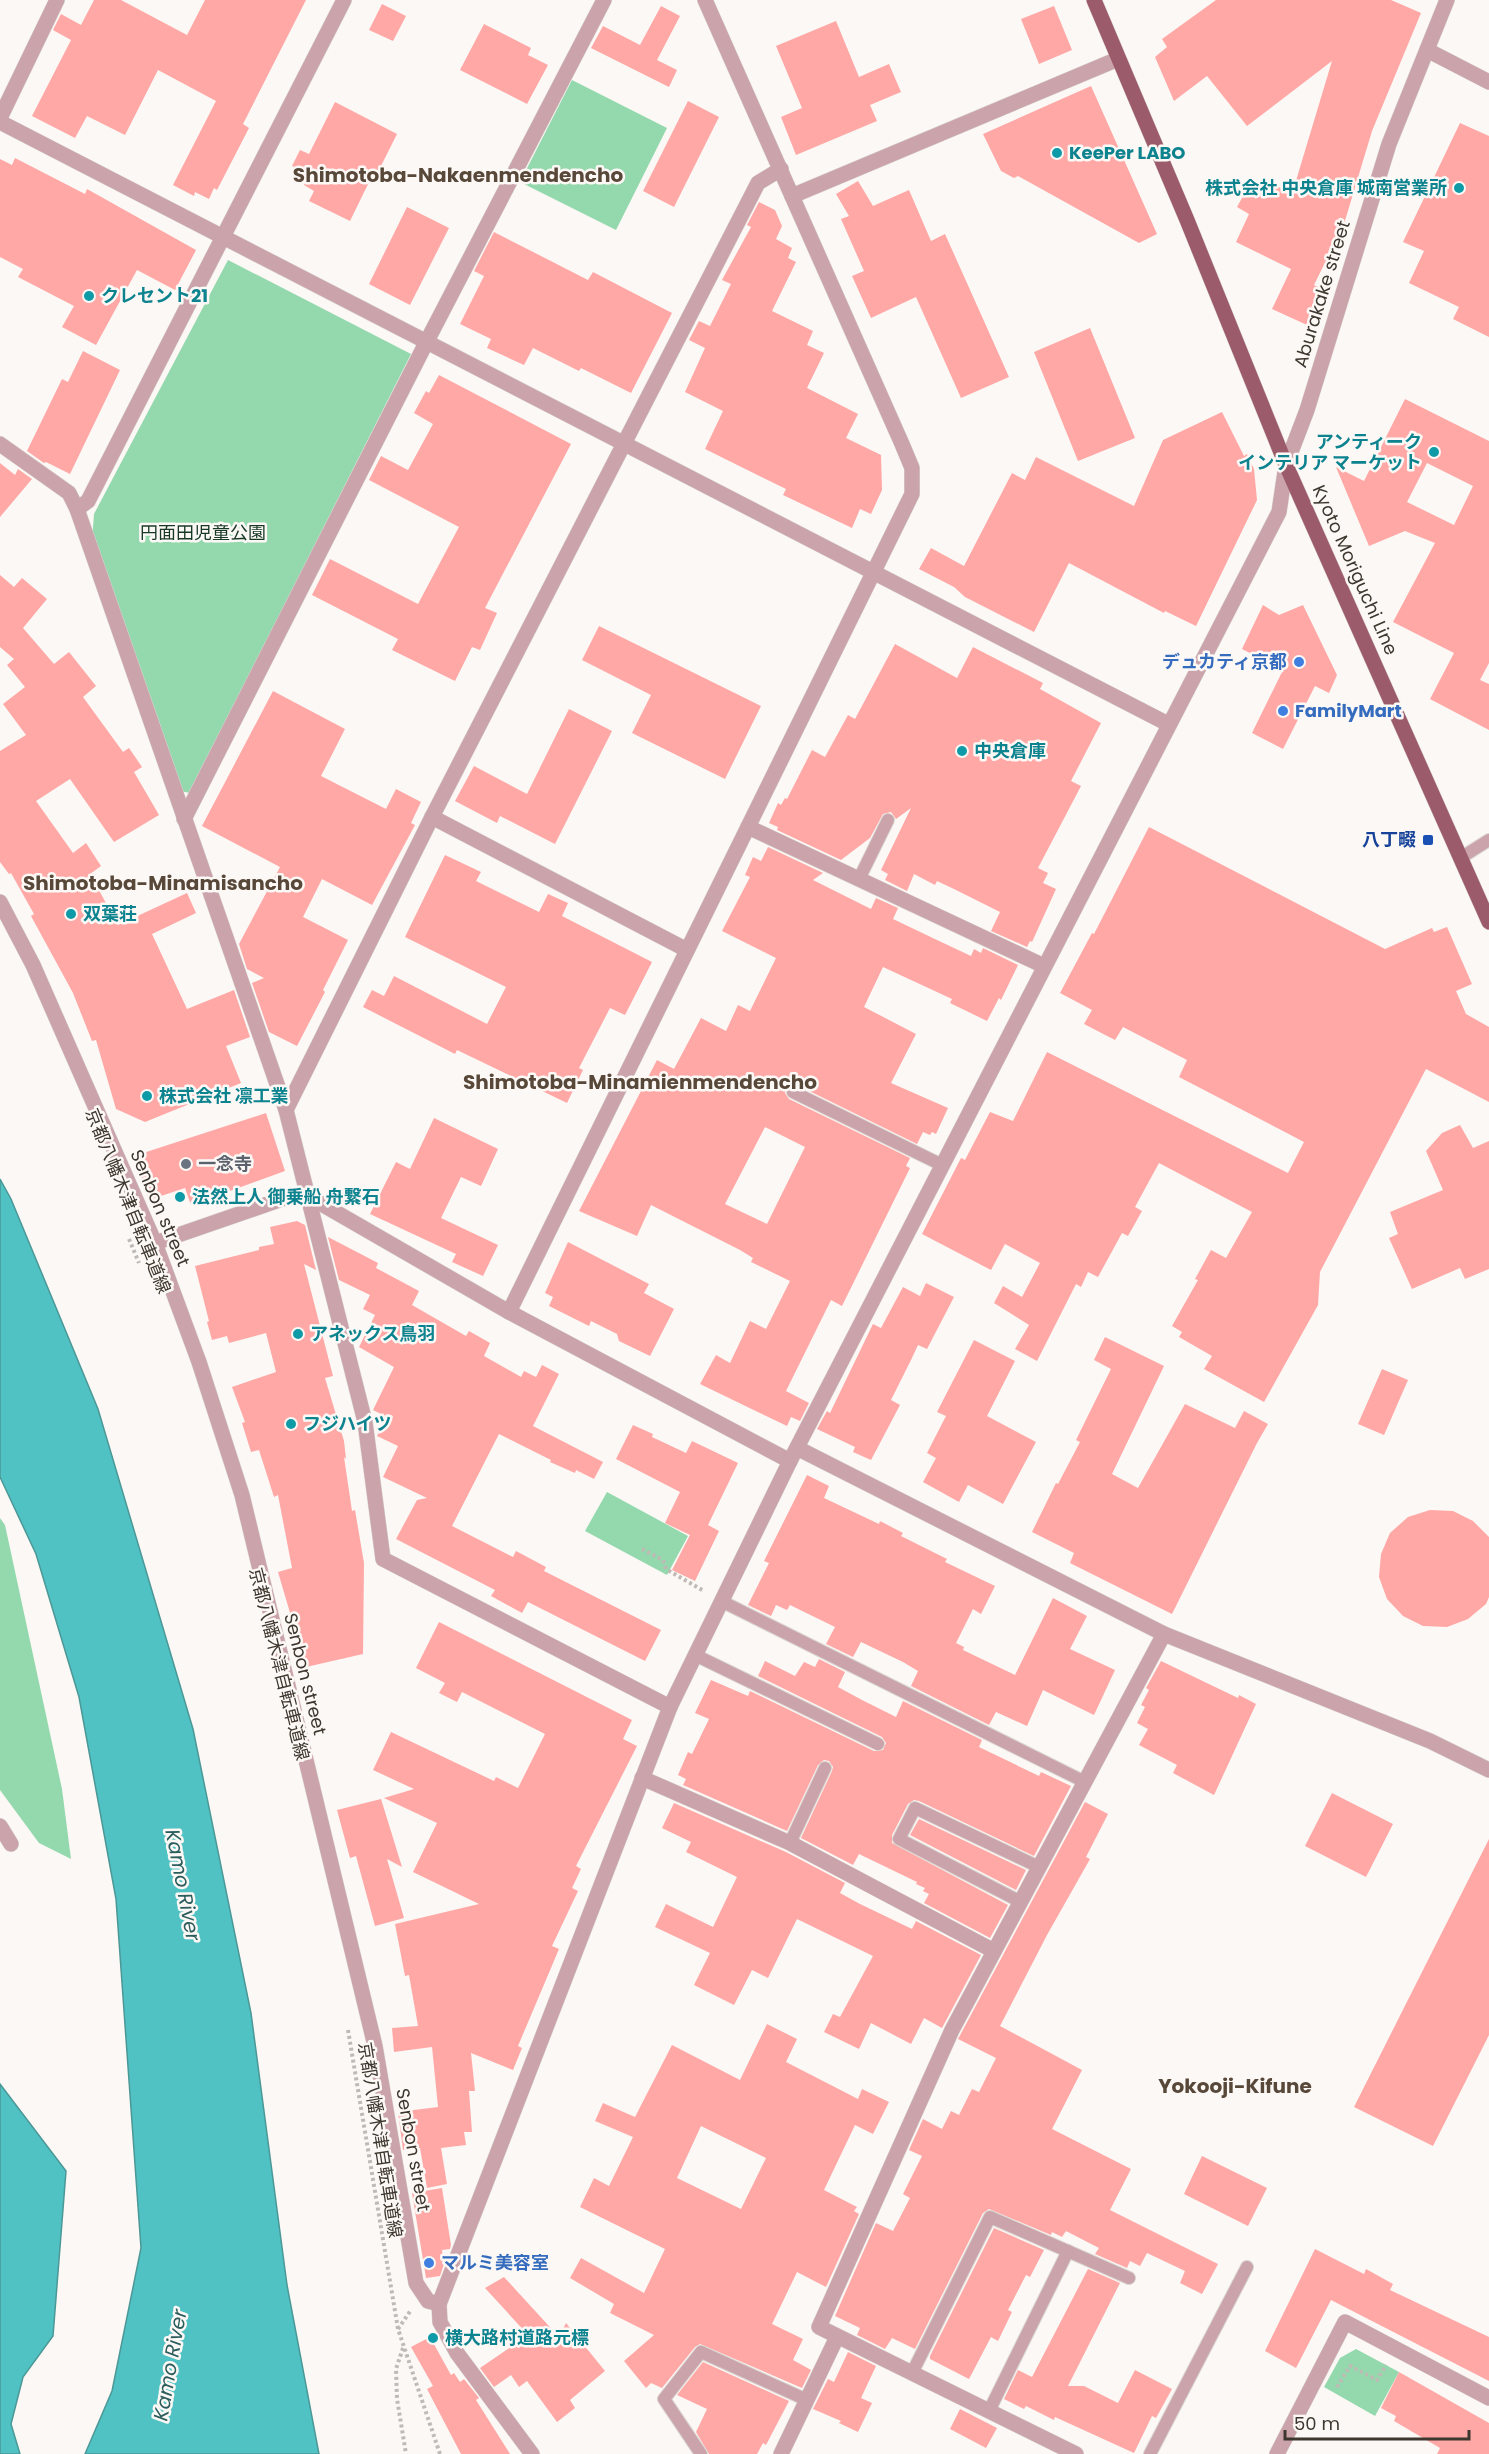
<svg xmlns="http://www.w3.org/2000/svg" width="1489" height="2454" font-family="Poppins,'Noto Sans JP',sans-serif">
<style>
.green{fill:#94d8ad}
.water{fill:#50c2c3;stroke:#4b9897;stroke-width:1.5}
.building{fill:#ffa8a6;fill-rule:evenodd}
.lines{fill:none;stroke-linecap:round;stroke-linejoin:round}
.service-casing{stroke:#dad5d1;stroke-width:14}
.minor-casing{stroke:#dad5d1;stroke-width:16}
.tertiary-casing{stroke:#dad5d1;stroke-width:16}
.primary-casing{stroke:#dad5d1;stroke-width:16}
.path{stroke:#bfbab5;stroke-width:4;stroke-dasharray:3 3;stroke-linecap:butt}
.service{stroke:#caa3ab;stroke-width:12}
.minor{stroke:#caa3ab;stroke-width:15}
.tertiary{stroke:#caa3ab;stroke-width:15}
.primary{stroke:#9c5b6b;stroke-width:15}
.culture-dot{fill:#0f9aa8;stroke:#fcf8f5;stroke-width:2}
.shop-dot{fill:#3f7fe0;stroke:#fcf8f5;stroke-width:2}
.transit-dot{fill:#1a4fb4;stroke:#fcf8f5;stroke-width:2}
.worship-dot{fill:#6b7280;stroke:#fcf8f5;stroke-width:2}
.labels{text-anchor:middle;stroke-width:5;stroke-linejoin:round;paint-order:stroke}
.culture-label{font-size:18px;font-weight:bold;fill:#0d838f;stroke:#fcf8f5;text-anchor:start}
.street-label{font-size:18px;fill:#3e372f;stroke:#fcf8f5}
.park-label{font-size:18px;fill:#173825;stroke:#fcf8f5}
.shop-label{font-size:18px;font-weight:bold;fill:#366cbe;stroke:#fcf8f5;text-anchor:start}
.transit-label{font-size:18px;font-weight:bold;fill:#164399;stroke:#fcf8f5;text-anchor:end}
.worship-label{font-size:18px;font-weight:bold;fill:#5b616d;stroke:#fcf8f5;text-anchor:start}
.neighbourhood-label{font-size:20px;font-weight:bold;fill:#584839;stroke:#fcf8f5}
.water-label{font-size:20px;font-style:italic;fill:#2c5d5d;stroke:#fcf8f5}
</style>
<rect width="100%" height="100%" fill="#fcf8f5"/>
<g class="green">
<path d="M572 80 667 128 616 230 520 182Z"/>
<path d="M228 260 411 354 190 793 180 791 92 542 94 514Z"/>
<path d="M607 1492 688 1536 667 1575 585 1531Z"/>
<path d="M0 1518 5 1525 62 1789 71 1859 39 1843 0 1790Z"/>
<path d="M1356 2349 1399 2372 1375 2416 1324 2387 1340 2358Z"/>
</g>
<g class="water">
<path d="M0 1179 11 1199 98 1409 193 1729 251 2013 287 2285 319 2454H85L112 2391 141 2248 116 1899 79 1697 36 1554 0 1477Z"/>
<path d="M0 2084 66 2171 53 2336 23 2377 11 2424 20 2454H0Z"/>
</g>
<g class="building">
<path d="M94 0H121L187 35 205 0H306L243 124 249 128 217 190 214 188 209 199 195 192 194 196 173 185 216 101 158 70 125 135 87 116 75 138 32 116 71 40 53 30 61 14 81 25Z"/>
<path d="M1216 0H1391L1421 13 1372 131 1344 224 1314 285 1324 290 1307 325 1272 309 1291 269 1236 242 1249 214 1237 207 1248 187 1260 193 1266 180 1292 194 1332 61 1247 126 1207 76 1174 101 1155 57 1167 47 1162 39Z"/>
<path d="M382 4 406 16 393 41 369 30Z"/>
<path d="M661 6 680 16 657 60 677 70 669 87 591 48 603 26 640 45Z"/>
<path d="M1054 6 1072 50 1039 64 1021 19Z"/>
<path d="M836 21 859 77 889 64 901 92 870 105 877 121 796 155 781 117 802 108 776 46Z"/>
<path d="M484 24 531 48 528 55 548 65 527 104 460 70Z"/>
<path d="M1091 86 1157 234 1139 243 1018 176 1014 178 1001 171 983 134Z"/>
<path d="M688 101 719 117 674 207 643 191Z"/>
<path d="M335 102 397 134 375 178 372 176 350 221 309 201 314 191 304 185 309 175 292 166 300 150 309 154Z"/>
<path d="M1460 123 1489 136V337L1453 319 1459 307 1409 283 1424 251 1403 242Z"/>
<path d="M15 158 85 194 87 189 196 250 175 290 137 270 96 345 62 327 74 306 18 277 23 269 0 257V159L12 165Z"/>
<path d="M858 181 873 206 909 190 931 241 945 234 1009 377 961 398 916 297 871 318 852 276 864 271 841 219 849 216 836 194Z"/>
<path d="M759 202 775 210 782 226 776 239 792 248 788 258 796 262 772 311 813 331 807 345 824 353 807 388 858 414 846 438 881 455 882 490 871 514 860 509 852 528 783 495 786 489 705 449 723 411 685 392 705 348 689 340 699 321 710 326 731 284 722 280 751 227 747 225Z"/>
<path d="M407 207 449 228 410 305 369 284Z"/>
<path d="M494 232 588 280 593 272 672 313 631 393 581 368 579 371 533 348 524 365 487 348 491 339 460 324 484 276 474 271Z"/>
<path d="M1090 328 1135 438 1078 461 1034 352Z"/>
<path d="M83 351 120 370 70 474 46 462 44 463 27 451 62 379 68 382Z"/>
<path d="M439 375 571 444 485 608 497 613 480 650 472 647 455 681 392 650 398 639 312 595 330 559 418 604 459 527 369 480 381 456 408 470 433 424 414 413 426 391 429 393Z"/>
<path d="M1405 399 1489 441V663L1480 680 1489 684V730L1430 699 1454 653 1393 622 1435 543 1405 531 1369 546 1336 467 1364 481ZM1427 463 1473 486 1454 525 1407 502Z"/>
<path d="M1222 412 1244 456 1247 454 1254 469 1257 500 1196 626 1165 611 1164 613 1069 563 1034 632 965 597 954 587 919 569 931 548 964 566 1012 473 1025 480 1036 457 1134 506 1163 440Z"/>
<path d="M0 463 15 475 18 469 32 479 0 517Z"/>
<path d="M0 575 14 587 22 578 47 599 23 628 54 664 69 652 96 686 83 697 123 752 129 748 142 767 134 772 159 815 114 842 70 779 36 801 73 853 86 843 101 866 90 874 118 925 187 893 196 913 152 934 187 1009 234 990 250 1037 226 1046 241 1083 145 1122 116 1109 96 1040 92 1041 73 993 31 916 34 914 11 873 9 874 0 862V751L26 735 3 704 25 687 7 665 14 659 0 647Z"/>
<path d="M1263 605 1279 615 1303 605 1337 675 1329 693 1315 686 1283 749 1252 733 1283 670 1242 649Z"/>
<path d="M599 626 761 706 725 779 632 733 651 695 582 660Z"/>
<path d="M895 644 957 678 973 647 1043 683 1040 689 1101 723 1071 781 1081 786 1038 868 1048 873 1043 883 1056 889 1032 942 1030 941 1027 947 991 931 1000 912 954 889 937 881 935 885 914 874 907 891 885 880 888 874 881 870 911 808 896 819 891 812 883 814 870 838 841 860 777 830 778 827 769 823 778 803 781 805 785 798 787 799 812 750 825 757 848 715 855 719Z"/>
<path d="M273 691 345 729 321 776 386 809 396 789 421 802 411 823 415 825 372 905 322 879 303 917 348 940 323 990 325 992 297 1046 269 1032 252 983 264 978 247 969 239 944 280 867 202 826Z"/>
<path d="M569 709 612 731 555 844 500 816 497 823 455 801 474 766 527 794Z"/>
<path d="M1149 827 1385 949 1432 928 1434 932 1447 927 1472 984 1456 991 1466 1014 1489 1027V1102L1426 1069 1320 1272 1318 1305 1264 1402 1204 1369 1212 1356 1179 1337 1182 1332 1172 1326 1198 1280 1195 1279 1211 1250 1226 1258 1252 1212 1159 1163 1135 1207 1142 1211 1128 1236 1122 1233 1098 1277 1088 1272 1081 1287 1076 1284 1037 1361 1015 1349 1029 1325 994 1303 1003 1286 1022 1297 1040 1263 1005 1244 991 1270 922 1234 961 1158 965 1160 990 1112 1013 1121 1047 1052 1288 1173 1304 1142 1179 1077 1187 1060 1123 1027 1115 1040 1084 1024 1092 1010 1060 993 1092 933 1094 934Z"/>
<path d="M768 847 823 873 813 880 871 909 876 898 898 908 893 919 937 940 971 956 974 949 981 953 983 948 1018 965 1001 1000 999 998 987 1021 950 1003 952 999 883 967 864 1007 916 1034 891 1083 948 1108 936 1134 932 1132 930 1135 923 1132 917 1144 797 1085 792 1084 786 1088 785 1093 789 1099 910 1158 906 1166 910 1168 842 1306 831 1300 786 1391 809 1403 800 1421 791 1417 787 1426 700 1384 716 1355 730 1363 750 1321 766 1329 790 1281 751 1262 753 1258 740 1250 651 1205 637 1236 579 1211 657 1060 674 1069 701 1018 726 1031 738 1005 750 1011 776 958 722 931 750 877 745 875 753 857 761 861ZM765 1127 805 1147 767 1224 725 1204Z"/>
<path d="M445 855 481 872 476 881 539 912 548 894 568 903 562 916 652 962 625 1015 610 1008 579 1068 583 1070 567 1103 457 1050 455 1054 363 1007 372 990 384 996 394 976 487 1024 506 987 405 937Z"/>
<path d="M266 1113 285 1171 191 1205 185 1188 149 1200 134 1156Z"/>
<path d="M434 1118 498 1149 481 1186 461 1177 441 1218 498 1245 483 1276 452 1262 456 1254 370 1214 396 1162 410 1169Z"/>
<path d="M1460 1125 1473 1148 1489 1141V1269L1465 1279 1460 1268 1412 1289 1389 1238 1398 1234 1390 1212 1443 1190 1426 1151 1442 1133Z"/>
<path d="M297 1221 305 1225 316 1270 304 1264 333 1376 325 1378 344 1441 346 1459 344 1457 352 1511 355 1510 364 1563 363 1654 306 1667 278 1572 292 1568 278 1495 274 1497 259 1450 251 1452 242 1423 245 1422 232 1387 276 1372 266 1333 229 1343 227 1336 212 1340 207 1322 209 1321 195 1266 259 1250V1247L274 1244 270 1227Z"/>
<path d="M328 1237 378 1263 376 1268 419 1291 412 1305 466 1336 469 1331 490 1343 484 1356 521 1377 524 1371 536 1377 542 1365 559 1374 533 1426 603 1462 594 1479 576 1470 575 1473 550 1462 551 1460 499 1434 452 1526 513 1557 516 1551 546 1567 544 1571 661 1630 645 1661 528 1602 522 1613 491 1596 495 1590 396 1539 417 1500 427 1498 383 1477 398 1446 377 1436 387 1417 373 1410 394 1367 359 1347 375 1315 363 1309 370 1295 339 1280Z"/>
<path d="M568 1242 649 1284 644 1293 674 1309 650 1356 619 1341 617 1334 591 1321 589 1326 549 1306 553 1297 545 1293Z"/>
<path d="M926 1283 954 1297 927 1349 918 1345 911 1360 891 1400 900 1405 871 1460 853 1452 855 1447 817 1429 827 1411 830 1413 873 1324 881 1328 903 1287 920 1296Z"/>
<path d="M1105 1337 1164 1366 1112 1474 1138 1488 1185 1404 1235 1428 1244 1411 1268 1424 1257 1443 1172 1614 1070 1563 1074 1553 1032 1532 1056 1483 1058 1484 1080 1442 1076 1440 1111 1369 1094 1360Z"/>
<path d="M974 1340 1015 1361 987 1416 1036 1442 1003 1504 968 1485 959 1502 923 1482 936 1458 927 1453 946 1416 937 1412Z"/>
<path d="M1382 1369 1408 1380 1384 1435 1358 1424Z"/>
<path d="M633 1425 653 1434 652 1437 686 1453 692 1441 738 1463 708 1525 719 1531 695 1581 672 1570 690 1535 665 1523 680 1492 616 1459Z"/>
<path d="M807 1475 829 1486 824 1498 879 1524 880 1521 903 1533 901 1536 947 1559 945 1562 995 1586 981 1614 973 1609 956 1643 964 1647 963 1650 1015 1675 1053 1598 1087 1616 1070 1649 1115 1670 1094 1715 1043 1690 1027 1726 996 1712 989 1725 911 1686 918 1671 903 1662 861 1642 853 1657 826 1644 835 1627 790 1605 787 1610 776 1605 771 1616 748 1605 769 1563 764 1561Z"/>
<path d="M1430 1510 1453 1511 1473 1521 1489 1537V1597L1486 1604 1468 1619 1447 1627 1423 1626 1403 1616 1387 1599 1379 1577 1381 1554 1390 1533 1408 1517Z"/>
<path d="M439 1622 632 1720 623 1739 637 1746 576 1866 581 1869 572 1888 578 1891 552 1946 559 1949 518 2046 522 2048 513 2070 471 2053 475 2091H469L472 2132H464L466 2145 441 2148 447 2184 427 2188 420 2148 403 2150 398 2112 438 2107 432 2047 394 2052 392 2028 418 2026 409 1975 405 1976 395 1924 479 1904 413 1872 437 1823 384 1798 414 1789 373 1770 391 1732 494 1781 496 1777 518 1788 545 1734 462 1692 457 1702 439 1693 445 1683 416 1668Z"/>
<path d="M819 1659 845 1672 838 1687 862 1700 896 1717 903 1701 982 1740 979 1747 1039 1776 1041 1772 1071 1786 1034 1856 919 1801 914 1800 908 1804 892 1835V1843L1008 1905 990 1938 924 1903 929 1894 923 1891 925 1888 916 1884 917 1882 859 1854 853 1865 801 1838 832 1771 833 1767 829 1761 824 1760 818 1765 787 1831 683 1785 686 1779 678 1775 688 1752 692 1754 709 1719 695 1713 711 1680 748 1696 750 1691 874 1751 883 1750 886 1743 882 1737 758 1676 765 1661 795 1676 804 1662 815 1667Z"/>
<path d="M1161 1661 1238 1698 1239 1695 1256 1704 1214 1795 1173 1773 1177 1765 1139 1745 1148 1729 1137 1723 1145 1707 1141 1705 1149 1690 1146 1688Z"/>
<path d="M1332 1793 1393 1824 1366 1877 1305 1846Z"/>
<path d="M381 1799 402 1867 387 1859 404 1918 375 1926 356 1856 350 1858 337 1810Z"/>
<path d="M1085 1802 1108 1814 1086 1857 1090 1859 1047 1935 1000 2026 1082 2070 1052 2129 1131 2169 1110 2210 1218 2264 1202 2294 1180 2283 1185 2271 1147 2253 1140 2266 1130 2261 1127 2268 1095 2254 1099 2248 1066 2231 1062 2237 1052 2232 1051 2235 989 2209 983 2213 915 2349 892 2338 885 2349 857 2335 860 2328 835 2316 876 2223 893 2231 910 2198 903 2194 922 2156 909 2150 923 2119 942 2129 951 2111 959 2115 972 2089 979 2092 996 2058 958 2039Z"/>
<path d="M674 1803 786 1852 845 1883 840 1893 860 1904 912 1929 916 1921 981 1955 942 2028 924 2018 911 2044 871 2023 859 2049 824 2032 833 2014 840 2017 873 1956 797 1919 768 1978 752 1970 734 2005 694 1985 710 1953 655 1927 666 1904 713 1927 737 1877 686 1852 691 1842 662 1828Z"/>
<path d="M919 1819 1026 1870 1016 1890 910 1835Z"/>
<path d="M1489 1839V2035L1433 2146 1354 2107Z"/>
<path d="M767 2024 797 2039 786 2062 858 2099 862 2089 889 2102 873 2134 855 2125 824 2190 857 2207 854 2211 859 2214 826 2287 797 2272 772 2324 803 2339 793 2360 811 2370 802 2388 700 2344 695 2347 662 2388 651 2383 646 2388 624 2361 654 2335 610 2313 614 2304 570 2278 581 2258 644 2293 665 2249 580 2207 594 2178 609 2186 633 2137 595 2121 603 2103 635 2117 672 2045 740 2080ZM701 2126 766 2158 741 2209 677 2178Z"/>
<path d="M1202 2156 1267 2188 1248 2226 1184 2194Z"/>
<path d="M442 2188 451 2245 450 2249 442 2250 444 2264 440 2276 426 2278 412 2193Z"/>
<path d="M994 2228 1044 2250 1030 2277 1026 2275 1008 2310 1012 2312 998 2341 991 2337 969 2379 930 2359V2356Z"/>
<path d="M1315 2249 1364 2274 1366 2269 1393 2284 1390 2290 1489 2337V2381L1331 2300 1296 2368 1265 2351Z"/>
<path d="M1088 2269 1120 2283 1068 2386H1084L1118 2403 1135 2370 1172 2389 1156 2418 1152 2416 1134 2453 1055 2417 1054 2420 1026 2406 1024 2409 1004 2399 1018 2370 1032 2377Z"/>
<path d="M504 2277 559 2337 566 2323 605 2371 570 2400 575 2408 557 2422 527 2381 519 2387 511 2375 494 2387 480 2368 528 2335 485 2288Z"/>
<path d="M430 2337 451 2375 454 2373 460 2382 464 2379 479 2398 476 2400 510 2454H461L427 2389 433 2386 411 2347Z"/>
<path d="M848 2352 876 2366 861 2398 872 2403 858 2432 839 2423 841 2421 813 2409 828 2379 834 2382Z"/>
<path d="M703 2362 789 2401 766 2445 763 2443 757 2454H709L696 2432 707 2409 677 2395Z"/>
<path d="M1399 2372 1489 2423V2454H1437L1440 2448 1394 2421 1396 2416 1381 2408Z"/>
<path d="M960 2409 997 2428 986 2448 950 2429Z"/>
</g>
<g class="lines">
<g class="service-casing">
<g id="service">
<path d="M1462 857 1489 840"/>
<path d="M859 879 888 820"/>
<path d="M793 1092 942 1165"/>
<path d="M721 1601 1085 1782"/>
<path d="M695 1655 878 1744"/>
<path d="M790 1843 825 1768"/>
<path d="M1021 1902 899 1839 915 1808 1039 1867"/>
<path d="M912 2373 990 2217 1129 2278"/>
<path d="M989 2411 1068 2251"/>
<path d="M701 2454 664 2399 701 2352 807 2400"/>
<path d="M1150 2454 1247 2267"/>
</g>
</g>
<g class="minor-casing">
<g id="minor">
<path d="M0 118 57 0"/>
<path d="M0 122 1168 724"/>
<path d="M792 196 1118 59"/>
<path d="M0 444 69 493 77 509 286 1110 365 1422 383 1559 670 1707"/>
<path d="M77 509 88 501 344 0"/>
<path d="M432 817 687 950"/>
<path d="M184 819 427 341 604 0"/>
<path d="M748 827 1044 966"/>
<path d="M0 902 33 965 155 1243 199 1362 242 1495 375 2046 416 2283 428 2301 439 2304 440 2322 457 2353 532 2454"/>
<path d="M286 1110 432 817 758 183 781 169"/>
<path d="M155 1243 288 1197 306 1195 509 1312 790 1461"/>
<path d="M797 1448 1164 1634 1430 1741 1489 1770"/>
<path d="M642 1778 790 1843 994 1951"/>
<path d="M0 1826 11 1844"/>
<path d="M781 2454 837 2337"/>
<path d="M1076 2454 819 2327 952 2030 1164 1634"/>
<path d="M1277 2454 1345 2322 1489 2398"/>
</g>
</g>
<g class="tertiary-casing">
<g id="tertiary">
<path d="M1427 50 1489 82"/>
<path d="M509 1312 912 494V468L902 444 705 0"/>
<path d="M439 2304 670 1707 790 1461 1279 512 1286 465 1307 410 1389 144 1447 0"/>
</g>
</g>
<g class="primary-casing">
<path id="primary" d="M1094 0 1187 220 1286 465 1489 922"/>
</g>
<g class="path">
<path d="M129 1239 139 1263"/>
<path d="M642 1549 663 1560 666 1569 704 1591"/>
<path d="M348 2030 398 2329 440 2454"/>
<path d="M398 2329 411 2310"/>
<path d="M403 2348 396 2369 397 2399 406 2454"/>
<path d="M1337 2387 1350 2366 1377 2380 1386 2365"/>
</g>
<use href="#service" class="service"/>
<use href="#minor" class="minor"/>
<use href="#tertiary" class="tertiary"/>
<use href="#primary" class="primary"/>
</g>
<g class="culture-dot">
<circle cx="1057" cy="153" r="6"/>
<circle cx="1459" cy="188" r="6"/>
<circle cx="89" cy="296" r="6"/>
<circle cx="1434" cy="452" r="6"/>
<circle cx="962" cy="751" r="6"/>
<circle cx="71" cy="914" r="6"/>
<circle cx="147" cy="1096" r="6"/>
<circle cx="180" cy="1197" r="6"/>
<circle cx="298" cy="1334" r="6"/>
<circle cx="291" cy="1424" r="6"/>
<circle cx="433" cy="2338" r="6"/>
</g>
<g class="shop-dot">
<circle cx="1299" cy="662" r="6"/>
<circle cx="1283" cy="711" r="6"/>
<circle cx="429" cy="2263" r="6"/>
</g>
<rect class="transit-dot" x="1422" y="834" width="12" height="12" rx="3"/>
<circle class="worship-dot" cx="186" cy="1164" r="6"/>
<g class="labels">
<g class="culture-label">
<text x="1069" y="159">KeePer LABO</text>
<text x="1447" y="194" text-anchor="end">株式会社 中央倉庫 城南営業所</text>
<text x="101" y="302">クレセント21</text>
<text x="1422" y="448" text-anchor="end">アンティーク<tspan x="1422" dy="21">インテリア マーケット</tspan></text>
<text x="974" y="757">中央倉庫</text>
<text x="83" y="920">双葉荘</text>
<text x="159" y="1102">株式会社 凛工業</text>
<text x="192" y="1203">法然上人 御乗船 舟繋石</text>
<text x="310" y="1340">アネックス鳥羽</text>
<text x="303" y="1430">フジハイツ</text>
<text x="445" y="2344">横大路村道路元標</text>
</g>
<g class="street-label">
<text transform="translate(1322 294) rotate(-73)" y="6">Aburakake street</text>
<text transform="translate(1355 570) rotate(66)" y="6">Kyoto Moriguchi Line</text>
<text transform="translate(128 1201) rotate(68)" y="6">京都八幡木津自転車道線</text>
<text transform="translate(160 1208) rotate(67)" y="6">Senbon street</text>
<text transform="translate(279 1664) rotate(76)" y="6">京都八幡木津自転車道線</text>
<text transform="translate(305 1674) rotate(76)" y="6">Senbon street</text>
<text transform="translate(380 2140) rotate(81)" y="6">京都八幡木津自転車道線</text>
<text transform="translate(413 2150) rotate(80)" y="6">Senbon street</text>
</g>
<g class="park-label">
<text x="203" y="539">円面田児童公園</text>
</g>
<g class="shop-label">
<text x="1287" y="668" text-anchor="end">デュカティ京都</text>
<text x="1295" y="717">FamilyMart</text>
<text x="441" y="2269">マルミ美容室</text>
</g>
<g class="transit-label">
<text x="1416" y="846">八丁畷</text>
</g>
<g class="worship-label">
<text x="198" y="1170">一念寺</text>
</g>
<g class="neighbourhood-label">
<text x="458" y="182">Shimotoba-Nakaenmendencho</text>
<text x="163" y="890">Shimotoba-Minamisancho</text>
<text x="640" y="1089">Shimotoba-Minamienmendencho</text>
<text x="1235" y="2093">Yokooji-Kifune</text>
</g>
<g class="water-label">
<text transform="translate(183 1885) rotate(79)" y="7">Kamo River</text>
<text transform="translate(170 2365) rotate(-80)" y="7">Kamo River</text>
</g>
</g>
<path d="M1285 2430v9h184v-9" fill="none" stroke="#3e372f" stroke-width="3"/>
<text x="1294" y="2430" font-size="18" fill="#3e372f" stroke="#fcf8f5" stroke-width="4.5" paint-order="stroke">50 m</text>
</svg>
